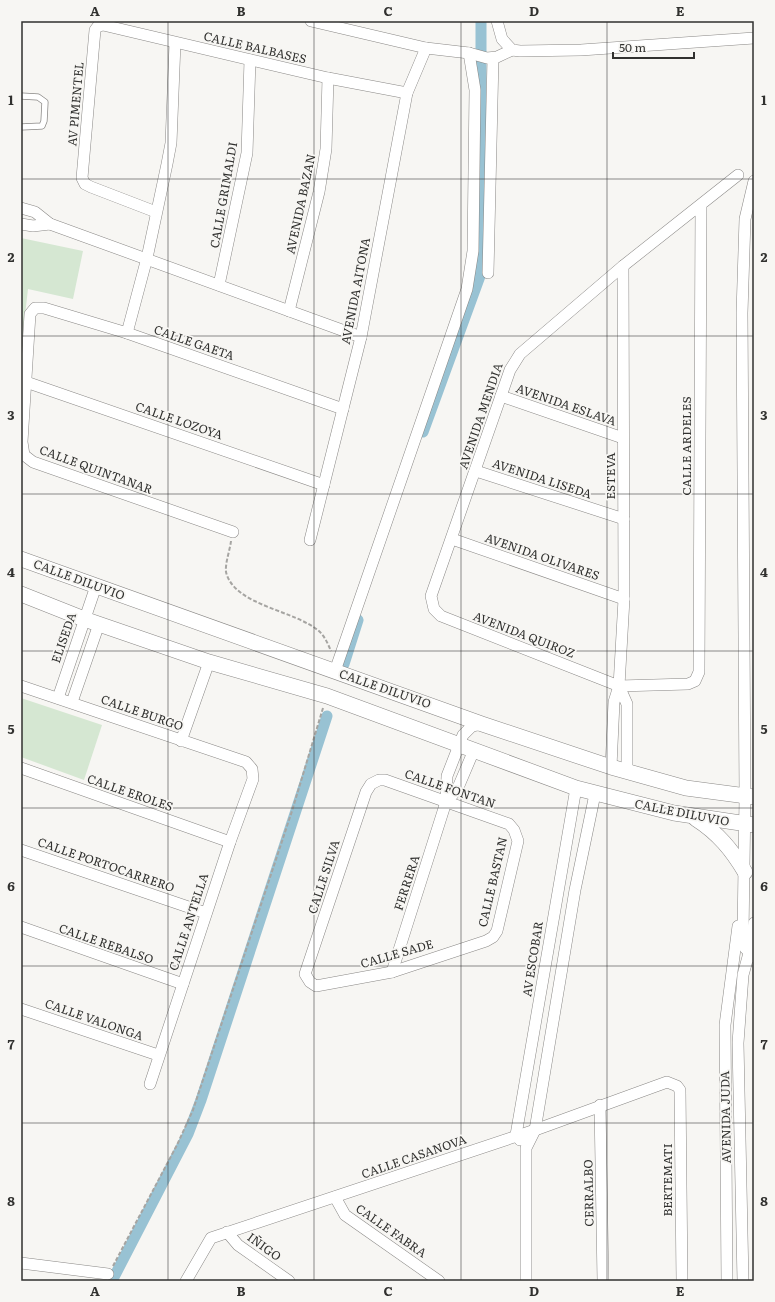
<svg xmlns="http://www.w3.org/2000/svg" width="775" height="1302" font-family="Literata,serif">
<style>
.green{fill:#d5e7d2}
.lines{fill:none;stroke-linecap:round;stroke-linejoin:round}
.canal{stroke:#98c2d3;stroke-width:11}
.lane-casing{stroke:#8a8886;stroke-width:7}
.street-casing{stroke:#8a8886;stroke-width:12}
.secondary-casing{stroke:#8a8886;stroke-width:16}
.path{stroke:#a6a5a2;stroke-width:2;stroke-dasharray:4 2;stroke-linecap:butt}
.lane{stroke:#fff;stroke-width:5.5}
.street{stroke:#fff;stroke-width:11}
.secondary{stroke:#fff;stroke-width:15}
.grid{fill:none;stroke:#31312f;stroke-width:1;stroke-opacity:0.55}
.labels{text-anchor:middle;stroke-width:3.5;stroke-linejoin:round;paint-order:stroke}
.street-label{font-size:12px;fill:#31312f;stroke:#f7f6f3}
.neatline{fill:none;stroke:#31312f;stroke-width:1.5}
.grid-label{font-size:13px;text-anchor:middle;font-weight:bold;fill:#31312f}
</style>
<rect width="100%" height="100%" fill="#f7f6f3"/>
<g class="green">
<path d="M21 238 83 251 73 299 28 289 21 350Z"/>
<path d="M21 698 102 725 84 780 21 757Z"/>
</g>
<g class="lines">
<g class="canal">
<path d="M423 432 480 276 481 247V21"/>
<path d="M344 664 358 620"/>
<path d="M112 1281 188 1134 201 1100 327 716"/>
</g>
<g class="lane-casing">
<path id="lane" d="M21 96 38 97 45 102 44 121 42 126 21 127"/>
</g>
<g class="street-casing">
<g id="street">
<path d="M311 21 426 48 469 53 487 58 497 57 512 50"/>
<path d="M497 21 502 39 512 50 520 51 581 50 754 38"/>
<path d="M754 181 745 219 742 313 745 797 743 935 745 948 754 957"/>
<path d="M701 206 699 672 695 681 688 684 619 686 441 616 434 609 431 596 510 370 520 354 623 266 738 175"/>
<path d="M21 208 35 212 50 224 361 337"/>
<path d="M156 212 91 187 85 184 82 178 95 30 98 26 103 25 328 78 407 93"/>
<path d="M21 224 33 226 50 224"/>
<path d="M488 273 493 58"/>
<path d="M219 285 247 153 250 60"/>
<path d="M289 311 319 192 326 149 328 78"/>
<path d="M127 333 147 258 167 164 171 143 175 43"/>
<path d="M26 382 324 485"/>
<path d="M501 396 623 438"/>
<path d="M476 471 624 519"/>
<path d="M233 532 33 462 24 455 22 442 30 314 35 308H44L127 333 343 409"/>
<path d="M452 539 624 599"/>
<path d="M310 540 361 337 407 93 426 48"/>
<path d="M335 671 467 289 473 251 475 90 469 53"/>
<path d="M21 686 246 762 252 769 253 779 230 842 150 1084"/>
<path d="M619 686 627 704V771"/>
<path d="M58 698 96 586"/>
<path d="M72 702 99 624"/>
<path d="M181 741 209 662"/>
<path d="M611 767 614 702 619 686 624 599 623 266"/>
<path d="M21 768 230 842"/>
<path d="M379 780H385L509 824 514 830 518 841 497 931 493 937 486 941 392 972 316 986 310 982 305 974 366 792 371 784Z"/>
<path d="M446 802 457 790 474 750"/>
<path d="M21 850 206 913"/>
<path d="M21 927 183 984"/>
<path d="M392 972 446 802 447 776 463 735 472 726 482 724"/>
<path d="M21 1009 158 1055"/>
<path d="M600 1105 603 1281"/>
<path d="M520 1140 516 1135 576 788"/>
<path d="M335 1197 345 1215 439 1281"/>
<path d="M227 1232 238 1245 289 1281"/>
<path d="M21 1263 108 1274"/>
<path d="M186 1281 211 1238 535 1130 667 1082 677 1086 680 1090 682 1281"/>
<path d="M526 1281V1148L535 1130 575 890 595 794"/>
<path d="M727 1281 725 1025 738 926"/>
<path d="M743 1281 738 1043 743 975 749 953 754 923"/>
</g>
</g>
<g class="secondary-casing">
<g id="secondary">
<path d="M21 559 482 724 611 767 686 788 754 797"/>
<path d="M21 594 84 619 209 662 327 696 576 788 674 813 754 825"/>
<path d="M696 819C718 833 732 850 745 872"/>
</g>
</g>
<g class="path">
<path d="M231 541C230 550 225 563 226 572 234 606 296 610 320 632 325 637 328 644 331 651"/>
<path d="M113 1266 177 1145 193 1110 292 811 323 708"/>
</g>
<use href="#lane" class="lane"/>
<use href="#street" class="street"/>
<use href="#secondary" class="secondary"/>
</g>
<path class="grid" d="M168 21V1281M314 21V1281M461 21V1281M607 21V1281M21 179H754M21 336H754M21 494H754M21 651H754M21 808H754M21 966H754M21 1123H754"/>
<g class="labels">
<g class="street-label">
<text transform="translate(255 48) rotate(13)" y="4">CALLE BALBASES</text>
<text transform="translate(76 104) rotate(-85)" y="4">AV PIMENTEL</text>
<text transform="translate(224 195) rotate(-80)" y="4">CALLE GRIMALDI</text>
<text transform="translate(301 204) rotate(-78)" y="4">AVENIDA BAZAN</text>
<text transform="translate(356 291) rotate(-79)" y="4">AVENIDA AITONA</text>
<text transform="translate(194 343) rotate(19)" y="4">CALLE GAETA</text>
<text transform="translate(566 405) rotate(19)" y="4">AVENIDA ESLAVA</text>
<text transform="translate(481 416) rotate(-71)" y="4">AVENIDA MENDIA</text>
<text transform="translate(179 421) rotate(19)" y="4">CALLE LOZOYA</text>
<text transform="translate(687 446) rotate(-90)" y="4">CALLE ARDELES</text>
<text transform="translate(96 470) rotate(20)" y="4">CALLE QUINTANAR</text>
<text transform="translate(611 476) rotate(-90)" y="4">ESTEVA</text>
<text transform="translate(542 479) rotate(18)" y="4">AVENIDA LISEDA</text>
<text transform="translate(542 557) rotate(19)" y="4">AVENIDA OLIVARES</text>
<text transform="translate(79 580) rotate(20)" y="4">CALLE DILUVIO</text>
<text transform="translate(524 635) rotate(21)" y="4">AVENIDA QUIROZ</text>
<text transform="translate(64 638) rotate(-71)" y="4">ELISEDA</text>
<text transform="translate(385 689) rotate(19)" y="4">CALLE DILUVIO</text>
<text transform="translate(142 713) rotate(19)" y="4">CALLE BURGO</text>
<text transform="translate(450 789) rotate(19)" y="4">CALLE FONTAN</text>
<text transform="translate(130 793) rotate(19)" y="4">CALLE EROLES</text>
<text transform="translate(682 813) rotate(11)" y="4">CALLE DILUVIO</text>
<text transform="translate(106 865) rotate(19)" y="4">CALLE PORTOCARRERO</text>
<text transform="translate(324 877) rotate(-72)" y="4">CALLE SILVA</text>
<text transform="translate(493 882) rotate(-77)" y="4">CALLE BASTAN</text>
<text transform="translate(407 883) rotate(-72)" y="4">FERRERA</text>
<text transform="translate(189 922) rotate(-72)" y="4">CALLE ANTELLA</text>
<text transform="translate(106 944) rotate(19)" y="4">CALLE REBALSO</text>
<text transform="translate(397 954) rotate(-16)" y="4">CALLE SADE</text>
<text transform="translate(533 959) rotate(-81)" y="4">AV ESCOBAR</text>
<text transform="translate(94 1020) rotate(19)" y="4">CALLE VALONGA</text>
<text transform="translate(726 1117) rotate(-91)" y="4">AVENIDA JUDA</text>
<text transform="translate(414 1157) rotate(-19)" y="4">CALLE CASANOVA</text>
<text transform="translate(668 1180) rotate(-90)" y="4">BERTEMATI</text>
<text transform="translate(589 1193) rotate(-91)" y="4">CERRALBO</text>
<text transform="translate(391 1231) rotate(35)" y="4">CALLE FABRA</text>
<text transform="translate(264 1247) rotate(36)" y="4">IÑIGO</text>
</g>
</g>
<rect width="775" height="1302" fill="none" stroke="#f7f6f3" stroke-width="44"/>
<path d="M613 52v6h81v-6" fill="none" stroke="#31312f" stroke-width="2"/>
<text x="619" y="52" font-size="12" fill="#31312f" stroke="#f7f6f3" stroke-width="3" paint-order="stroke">50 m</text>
<rect x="22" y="22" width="731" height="1258" class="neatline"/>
<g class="grid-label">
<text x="95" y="16">A</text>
<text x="241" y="16">B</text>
<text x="388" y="16">C</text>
<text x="534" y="16">D</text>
<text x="680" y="16">E</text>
<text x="11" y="105">1</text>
<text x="764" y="105">1</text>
<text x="11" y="262">2</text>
<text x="764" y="262">2</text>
<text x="11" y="420">3</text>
<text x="764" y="420">3</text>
<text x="11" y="577">4</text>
<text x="764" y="577">4</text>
<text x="11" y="734">5</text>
<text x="764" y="734">5</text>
<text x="11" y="891">6</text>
<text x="764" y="891">6</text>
<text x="11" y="1049">7</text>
<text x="764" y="1049">7</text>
<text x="11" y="1206">8</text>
<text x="764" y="1206">8</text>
<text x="95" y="1296">A</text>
<text x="241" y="1296">B</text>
<text x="388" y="1296">C</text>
<text x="534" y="1296">D</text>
<text x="680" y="1296">E</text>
</g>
</svg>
